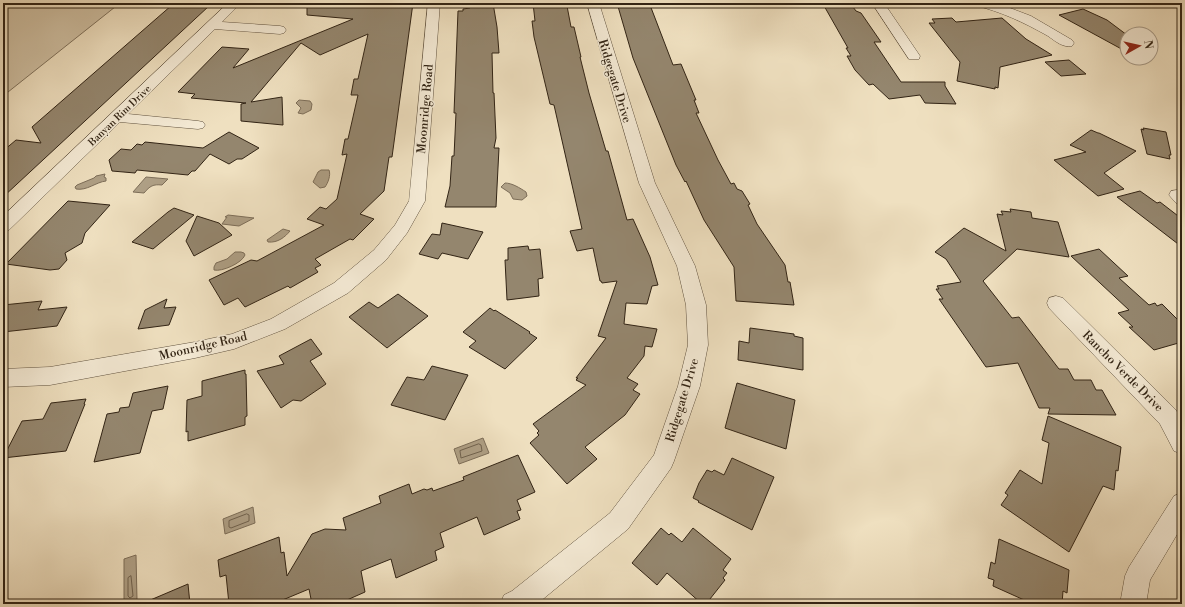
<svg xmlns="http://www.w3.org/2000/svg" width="1185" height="607" font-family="'Libre Bodoni',serif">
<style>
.green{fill:#cfc0a3;stroke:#80725c}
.water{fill:#afa086;stroke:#7d6e59}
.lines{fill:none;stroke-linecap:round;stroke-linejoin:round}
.shore{stroke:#70624e;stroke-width:1}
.building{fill:#94866e;stroke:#322415}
.minor-casing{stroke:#615340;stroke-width:1}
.minor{fill:#f5ebd6;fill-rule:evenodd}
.labels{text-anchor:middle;stroke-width:3;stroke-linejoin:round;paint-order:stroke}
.far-street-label{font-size:10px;fill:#322415;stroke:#f5ebd6}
.street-label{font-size:12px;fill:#322415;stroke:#f5ebd6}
</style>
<rect width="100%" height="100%" fill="#efe0c0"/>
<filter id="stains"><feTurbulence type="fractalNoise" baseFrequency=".005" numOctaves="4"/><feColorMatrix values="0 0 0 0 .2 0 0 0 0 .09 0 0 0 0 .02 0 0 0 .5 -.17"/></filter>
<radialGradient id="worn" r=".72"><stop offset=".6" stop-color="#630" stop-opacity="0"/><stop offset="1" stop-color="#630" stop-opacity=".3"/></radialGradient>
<path class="green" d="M3 3H120L3 96Z"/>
<g class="water">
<path d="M299 100 310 101 312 104 311 110 303 114 298 113 301 108 296 103Z"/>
<path d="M321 170H329C331 175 328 183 325 187L320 188 313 182 318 172Z"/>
<path d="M105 174 104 177 106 178V181C96 182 87 191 76 189L75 187 77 185 94 178 96 176Z"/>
<path d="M146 177 168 179 162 185C153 184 150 186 144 193L133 192Z"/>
<path d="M505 183C512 183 520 188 526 192L527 196 522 200 513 199 510 193 501 187Z"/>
<path d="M228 215 254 218 239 226 222 224 227 217H225Z"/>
<path d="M283 229 290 231C285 237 278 243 268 242L267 240Z"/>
<path d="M235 252H241L244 253 245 255C242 263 222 272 214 270V267L216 263 227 259Z"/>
<path d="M483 438 489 453 459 464 454 449Z"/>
<path d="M253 507 255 523 225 534 223 519Z"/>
<path d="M136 555 137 600 124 604V559Z"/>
</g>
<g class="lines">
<g class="shore">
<path d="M479 444 481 445 482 451 461 458 460 451Z"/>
<path d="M247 514 249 515V521L231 528 229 527V521Z"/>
<path d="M131 576 133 596 130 598 128 596V578Z"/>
</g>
</g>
<g class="building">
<path d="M176 3H202L200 5 209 6 3 197V151L16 140 41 143 32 127 172 5Z"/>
<path d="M307 3H413L392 157H389L384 191 360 214 374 219 353 240 350 239 315 259 321 265 315 268 318 272 290 288 288 286 245 307 238 298 224 305 209 280 251 260 257 261 324 225 307 219 320 207 326 209 337 199 347 154 342 155 345 139H348L358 95H351L354 79H358L368 34 320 55 301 43 251 102 282 97 283 125 241 121V104L246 103 191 98 195 94 178 92 222 47 249 49 233 68 353 19 307 15Z"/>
<path d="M493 3 497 27 499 53H492L493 93H494L496 138 494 148H499L496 207H445L450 186 452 156H454L456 113H454L458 11H463V9L470 8V4Z"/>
<path d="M533 3H563L564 6H567L571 27H574L581 57H580L589 93 606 151H608L627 220 633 219 650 257 658 285 652 286 647 304 626 303 624 324 657 329 652 347 645 346 644 356 627 378 638 384 633 390 640 394 625 415 585 447 597 459 567 484 530 443 539 435 537 433 539 431 533 424 586 385 576 380 578 378H576L606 338 598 336 617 281 602 283 601 281H600L593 248 577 251 570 231 582 229 554 105 550 104 534 37 532 21H535Z"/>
<path d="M617 3H647L648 5H650L673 65 681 64 696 100H694L699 113H696L718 160 731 184 734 183 737 189 742 191 750 204 748 205 757 224 785 265 788 282H790L794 305 736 301 734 267 704 220 686 181 685 182 676 165 633 58Z"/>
<path d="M850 3 856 11 861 13 881 42H874L901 82H945V86L956 104 925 103 920 95 889 99 873 84 869 85 855 70 847 56H851L846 48H848L823 4Z"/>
<path d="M1083 9 1107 20 1127 35V52L1059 15Z"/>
<path d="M952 18 956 22 1002 18 1026 39 1052 55 1000 67 998 88 995 87V89L957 81 960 62 929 23H935L932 19Z"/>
<path d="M1069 60 1086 74 1061 76 1045 62Z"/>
<path d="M1143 128 1166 132 1170 150 1171 155H1169L1170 159 1147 154 1141 129 1144 130Z"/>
<path d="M1091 130 1098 133H1099L1136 151 1104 173 1124 189 1098 196 1054 160 1086 152 1070 145Z"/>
<path d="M229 132 259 148 242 159H237L229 164 210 154 195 171H192L188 175 137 170 135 173 112 171 109 160 121 149 131 150 137 144 142 145 145 142 203 148Z"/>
<path d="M1140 191 1157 203 1160 202 1182 219V247L1117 197Z"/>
<path d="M68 201 110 205 85 233 82 243 65 253 67 260 59 269 50 270 6 264Z"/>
<path d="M174 208 194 215 153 249 132 242 168 212Z"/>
<path d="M1010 209 1031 212 1032 218 1058 222 1069 257 1017 249 983 281 1012 318 1019 317 1059 369H1068L1074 380H1091L1096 390H1102L1116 415 1048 414 1050 408H1039L1018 363 986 367 939 299H943L936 289H939L937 286 961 282 946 259 935 252 964 228 1006 251 997 214 1003 215 1001 211 1011 212Z"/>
<path d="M197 216 219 223 232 235 194 256 186 241Z"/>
<path d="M442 223 483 232 468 259 442 253 438 259 419 254 432 234 440 235Z"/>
<path d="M528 246 529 250 540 249 543 278 538 279 539 296 507 300 505 260H508V248Z"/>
<path d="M1099 249 1128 276 1119 278 1149 305 1155 303 1157 306 1162 304 1182 324V342L1154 350 1129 327H1133L1118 313 1129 310 1071 256Z"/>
<path d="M398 294 428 316 387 348 349 317 369 302 378 308Z"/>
<path d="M167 299 164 308 176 307 169 325 138 329 145 310Z"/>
<path d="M42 301 38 310 67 307 57 326 3 332V305Z"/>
<path d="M490 308 494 311 495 310 530 332 529 333 537 338 505 369 469 347 476 341 463 332Z"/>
<path d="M750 328 794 334V336L803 338V370L738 360 739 341 749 343Z"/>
<path d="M311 339 322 354 310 361 326 384 301 401 293 400 281 408 257 371 284 364 279 356Z"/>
<path d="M432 366 468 375 445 420 391 405 407 377 424 380Z"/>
<path d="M245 370V374H246L247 416 245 417V425L188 441V431L186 432 187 400 202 396V381Z"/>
<path d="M737 383 795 400 786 449 725 428Z"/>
<path d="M168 386 163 409 152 411 140 453 94 462 107 414 119 412 120 408 129 407 133 393Z"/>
<path d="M86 399 84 404H85L66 451 3 458 22 421 43 419 51 403Z"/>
<path d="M1048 416 1121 447 1118 471 1116 470 1114 490 1103 486 1069 552 1001 505 1008 495 1005 493 1020 470 1042 484 1049 443 1042 440Z"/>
<path d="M518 455 535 492 517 500 521 510 517 511 520 519 484 535 477 517 440 533 444 547 435 551 437 560 396 578 391 559 361 571 365 592 338 604H312L309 589 273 604H229L226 575 220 577 218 560 279 537 281 553 284 552 287 576 312 534 325 529 346 530 343 518 381 503 379 496 409 484 412 494 424 489 427 490 432 488 433 491 464 480 463 477Z"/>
<path d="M732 458 774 477 752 530 698 502 699 501 693 498 699 483 707 470 712 472 714 470 724 475Z"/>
<path d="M661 528 669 535 671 533 682 542 693 528 731 559 723 570 727 573 723 578 725 580 706 604H702L667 573 657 585 632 563Z"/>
<path d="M999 539 1069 570 1067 593 1063 591 1062 604H1033L993 586 994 580 988 578 991 562 995 564Z"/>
<path d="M188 584 190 604H141Z"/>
</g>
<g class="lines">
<g class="minor-casing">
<g id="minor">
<path d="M228 3H241L222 22 280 26 284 27 286 30 284 33 280 34 215 29 128 114 198 121 203 122 205 125 203 128 198 129 120 122 9 230 3 232V216Z"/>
<path d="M428 3H440L425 201 407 233 386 260 348 293 285 329 234 349 195 358 50 385 3 387V369L50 367 195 342 232 334 271 319 334 283 374 250 395 225 409 201Z"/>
<path d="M587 3H599L655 183 695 266 706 305 708 345 700 386 674 461 671 468 628 529 537 604H500L504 595 512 591 610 513 654 455 678 386 688 345 686 305 677 266 639 183Z"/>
<path d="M872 3H884L920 56 919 59H909Z"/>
<path d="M972 3H992L1002 5 1031 16 1072 40 1074 43 1072 46C1063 48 1055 41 1048 36 1023 22 1002 12 974 5Z"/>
<path d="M1177 190 1182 191V204L1176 203 1169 195 1171 191Z"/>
<path d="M1056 296 1063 298 1176 410 1182 422V454L1174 451 1160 424 1049 308 1047 303 1049 298Z"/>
<path d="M1182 493V526L1150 580 1146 604H1120L1125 576 1129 567 1174 496Z"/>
</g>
</g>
<use href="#minor" class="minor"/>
</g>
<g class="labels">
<g class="far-street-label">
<text transform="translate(119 115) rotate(-44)" y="4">Banyan Rim Drive</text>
</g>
<g class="street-label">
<text transform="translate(615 81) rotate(73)" y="4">Ridgegate Drive</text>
<text transform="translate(425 109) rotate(-85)" y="4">Moonridge Road</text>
<text transform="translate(203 346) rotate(-13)" y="4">Moonridge Road</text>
<text transform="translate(1123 371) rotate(45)" y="4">Rancho Verde Drive</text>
<text transform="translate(682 400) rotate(-73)" y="4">Ridgegate Drive</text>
</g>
</g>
<rect width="1185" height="607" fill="none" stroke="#efe0c0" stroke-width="16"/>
<rect x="4" y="4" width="1177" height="599" fill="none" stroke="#322415" stroke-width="2"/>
<rect x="8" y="8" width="1169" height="591" fill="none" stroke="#322415"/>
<g transform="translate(1139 46) rotate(82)"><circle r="19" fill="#f5ebd6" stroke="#a79b89"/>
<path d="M0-3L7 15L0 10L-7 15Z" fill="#8f2418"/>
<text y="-6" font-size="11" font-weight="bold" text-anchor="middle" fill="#322415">N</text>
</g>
<rect width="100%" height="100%" filter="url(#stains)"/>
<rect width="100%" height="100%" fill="url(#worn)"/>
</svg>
